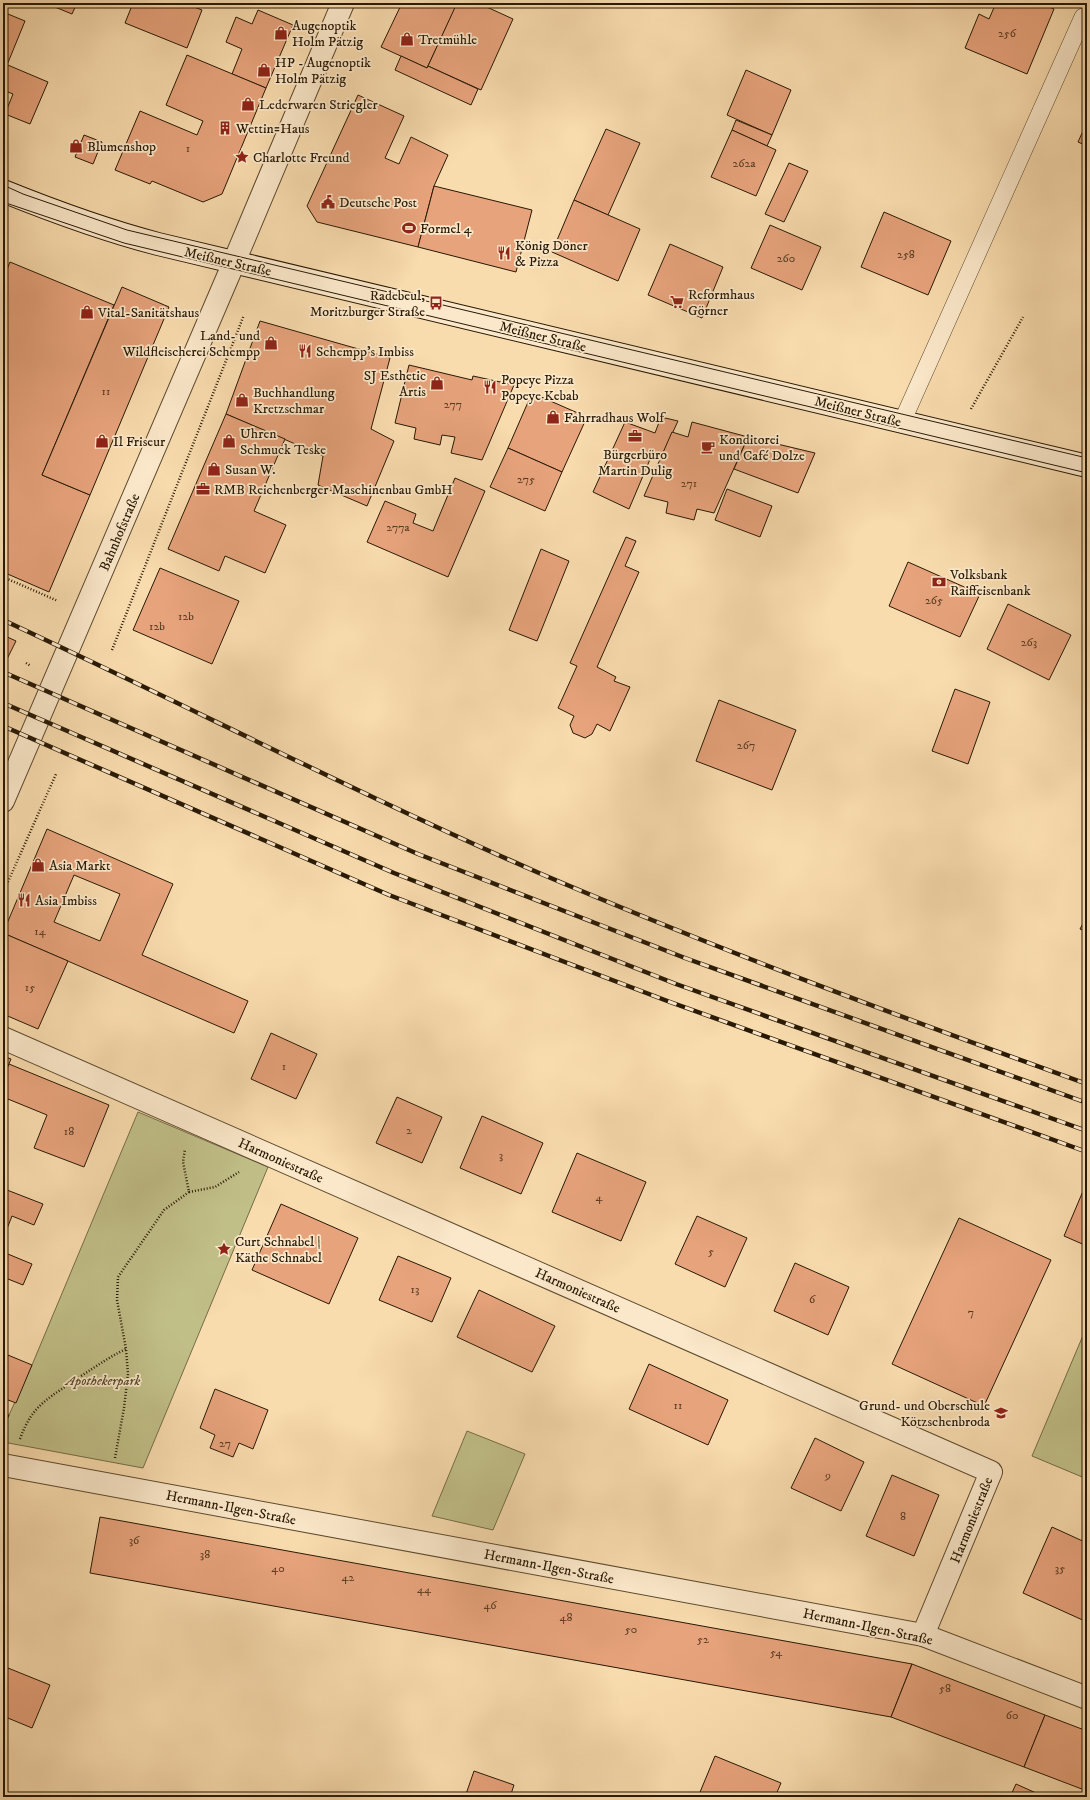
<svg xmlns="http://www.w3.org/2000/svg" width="1090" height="1800" font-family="'IM FELL DW Pica',serif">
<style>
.green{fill:#c1bf88;stroke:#746c46}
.building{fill:#e7a37c;stroke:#281905;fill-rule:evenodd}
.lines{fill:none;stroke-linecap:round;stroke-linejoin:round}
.service-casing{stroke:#5c4a2f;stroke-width:18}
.minor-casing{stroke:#5c4a2f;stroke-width:24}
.tertiary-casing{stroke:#5c4a2f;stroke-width:24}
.secondary-casing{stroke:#281905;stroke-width:24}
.path{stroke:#281905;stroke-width:2.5;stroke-dasharray:1 2;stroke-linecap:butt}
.service{stroke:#fbe8ca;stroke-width:17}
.minor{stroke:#fbe8ca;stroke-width:22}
.tertiary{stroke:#fbe8ca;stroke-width:22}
.secondary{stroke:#fbe8ca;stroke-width:22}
.tram{stroke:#281905;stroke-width:1}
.rail-casing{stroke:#281905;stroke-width:4.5}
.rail{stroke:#fbe8ca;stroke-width:3;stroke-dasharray:9;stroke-linecap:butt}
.labels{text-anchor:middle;stroke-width:3.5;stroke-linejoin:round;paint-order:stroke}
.number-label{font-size:12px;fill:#583c23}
.poi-label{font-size:14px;fill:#281905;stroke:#fbe8ca;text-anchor:start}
.street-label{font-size:14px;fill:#281905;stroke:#fbe8ca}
.park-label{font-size:14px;font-style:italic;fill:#564b2c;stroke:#fbe8ca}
</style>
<rect width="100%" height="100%" fill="#f9dcae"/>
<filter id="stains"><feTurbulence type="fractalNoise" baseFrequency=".005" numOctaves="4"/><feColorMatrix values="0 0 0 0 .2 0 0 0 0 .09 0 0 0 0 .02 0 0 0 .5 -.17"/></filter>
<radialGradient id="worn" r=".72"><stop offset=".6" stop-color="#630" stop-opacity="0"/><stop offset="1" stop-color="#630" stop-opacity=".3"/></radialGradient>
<g class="green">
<path d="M138 1112 268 1167 143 1468 3 1442V1428L32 1365Z"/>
<path d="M1087 1326V1479L1032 1456Z"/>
<path d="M467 1431 525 1454 493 1530 432 1516Z"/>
</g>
<g class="building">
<path d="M45 3H77L72 14Z"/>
<path d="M133 3H184L202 10 187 48 125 23Z"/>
<path d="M402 3 457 4 427 68 381 47Z"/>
<path d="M457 3H478L513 19 481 90 428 66Z"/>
<path d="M996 3H1039L1054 9 1027 74 965 48 979 14 989 19Z"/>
<path d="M258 10 293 25 266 88 232 74 242 49 226 42 236 17 252 24Z"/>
<path d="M3 12 25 21 7 65 3 63Z"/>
<path d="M187 55 266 88 222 194 203 202 152 181 150 184 115 170 140 111 197 135 203 121 166 105Z"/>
<path d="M401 56 427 68 428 66 478 89 471 105 395 70Z"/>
<path d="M3 63 48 82 30 124 5 114 13 94 3 90Z"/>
<path d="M746 70 791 90 772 135 727 115Z"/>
<path d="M358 95 404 116 385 158 399 164 411 137 448 155 434 186 418 247 317 222 307 206Z"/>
<path d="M736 120 772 135 767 146 732 130Z"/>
<path d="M1087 122V146L1078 142Z"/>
<path d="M606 129 640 143 608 215 574 200Z"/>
<path d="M732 130 776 150 756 196 711 177Z"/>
<path d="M84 135 102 142 93 164 75 157Z"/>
<path d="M789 163 808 171 784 222 765 214Z"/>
<path d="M434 186 532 210 516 272 418 247Z"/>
<path d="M574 200 640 229 618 281 552 252Z"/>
<path d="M884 212 951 241 928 295 861 267Z"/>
<path d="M770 225 821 247 802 290 751 268Z"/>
<path d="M670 244 723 267 702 318 648 295Z"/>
<path d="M10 262 114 305 42 475 90 495 49 592 3 572V560L7 551 3 549V279Z"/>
<path d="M122 287 169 307 90 495 42 475Z"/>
<path d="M260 321 390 358 371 429 394 441 367 506 318 485 323 456 226 414Z"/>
<path d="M409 365 472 380 473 376 514 385 482 460 451 453 455 437 442 435 440 445 414 439 416 428 395 423Z"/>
<path d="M532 393 587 417 562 472 508 448Z"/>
<path d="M226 414 285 439 254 511 286 525 265 573 225 556 219 571 168 549Z"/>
<path d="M661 417 678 421 660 460 651 457 629 509 593 492 625 422 655 433Z"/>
<path d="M692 422 748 437 714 513 697 509 694 520 666 513 668 502 644 496 672 432 688 437Z"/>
<path d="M748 437 815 453 798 493 734 469Z"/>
<path d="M508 448 562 472 545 511 490 487Z"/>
<path d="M455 478 485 491 448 577 367 542 385 501 416 514 413 523 433 531Z"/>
<path d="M727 489 772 506 760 537 715 520Z"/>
<path d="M626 537 636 541 625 566 639 572 597 667 616 677 614 681 630 687 610 731 597 724 592 734 585 738 573 733 570 725 574 716 558 708 577 666 570 663Z"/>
<path d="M541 549 569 561 537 641 509 630Z"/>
<path d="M908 562 980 594 960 637 889 606Z"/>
<path d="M160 568 239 601 212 664 133 630Z"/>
<path d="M1008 604 1071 635 1049 680 987 649Z"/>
<path d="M3 635 16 641 5 663 3 662Z"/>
<path d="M955 689 990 702 968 764 932 751Z"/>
<path d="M719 700 796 730 772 790 696 761Z"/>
<path d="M47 829 173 884 142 955 248 1001 234 1033 3 933ZM74 875 120 894 100 941 54 922Z"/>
<path d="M1087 916V932L1080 929Z"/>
<path d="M3 933 68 961 38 1029 3 1014Z"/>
<path d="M271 1033 317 1054 296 1099 251 1079Z"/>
<path d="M3 1056 11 1059 3 1078Z"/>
<path d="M9 1064 109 1105 84 1167 34 1148 47 1115 3 1097V1078Z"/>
<path d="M397 1097 442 1117 422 1163 376 1143Z"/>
<path d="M482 1116 543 1143 521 1194 460 1168Z"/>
<path d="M577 1153 646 1182 621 1241 552 1212Z"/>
<path d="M1086 1184H1087V1246L1064 1236Z"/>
<path d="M7 1190 43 1204 34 1225 12 1216 3 1239V1198Z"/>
<path d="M281 1204 358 1238 329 1304 252 1270Z"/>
<path d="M697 1216 747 1238 725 1287 675 1264Z"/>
<path d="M959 1218 1051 1260 984 1406 892 1364Z"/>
<path d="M3 1252 32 1264 23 1285 3 1277Z"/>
<path d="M398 1256 451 1278 432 1322 379 1300Z"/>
<path d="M795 1263 849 1287 828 1335 774 1311Z"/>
<path d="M479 1290 555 1326 532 1372 457 1337Z"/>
<path d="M3 1353 32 1365 16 1403 3 1398Z"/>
<path d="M649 1364 728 1400 708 1445 629 1409Z"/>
<path d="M215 1389 268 1410 253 1449 239 1443 233 1457 210 1448 215 1435 200 1428Z"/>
<path d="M3 1412 9 1415 3 1428Z"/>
<path d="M815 1438 864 1462 841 1511 791 1488Z"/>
<path d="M892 1475 939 1495 914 1556 866 1536Z"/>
<path d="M100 1517 912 1664 891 1717 90 1573Z"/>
<path d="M1052 1527 1087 1543V1622L1023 1593Z"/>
<path d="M912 1664 1045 1715 1024 1767 891 1717Z"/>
<path d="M3 1666 50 1685 32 1728 3 1716Z"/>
<path d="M1045 1715 1087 1731V1791L1024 1767Z"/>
<path d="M715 1756 781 1783 775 1797H698Z"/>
<path d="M474 1771 514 1785 510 1797H465Z"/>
<path d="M1016 1784 1045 1797H1010Z"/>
</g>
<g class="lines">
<g class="service-casing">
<path id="service" d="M902 422 1083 17"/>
</g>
<g class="minor-casing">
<path id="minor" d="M3 1038 991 1472 923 1635"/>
</g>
<g class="tertiary-casing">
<g id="tertiary">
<path d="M3 801 229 274 343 3"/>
<path d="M3 1465 923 1635 1087 1698"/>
</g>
</g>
<g class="secondary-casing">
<path id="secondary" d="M3 191C55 212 104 230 158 244L1087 466"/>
</g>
<g class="path">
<path d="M971 409 1023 317"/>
<path d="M3 577 58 601"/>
<path d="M112 650 244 315"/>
<path d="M26 663 31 666"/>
<path d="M3 893 56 774"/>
<path d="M189 1192 215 1187 239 1172"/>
<path d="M20 1439C33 1402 52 1397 81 1376 97 1366 109 1357 126 1349"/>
<path d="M115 1458 124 1408 128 1374 126 1349 117 1300 118 1277 164 1210 189 1192 183 1162 185 1149"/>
</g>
<use href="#service" class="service"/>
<use href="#minor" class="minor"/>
<use href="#tertiary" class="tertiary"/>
<use href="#secondary" class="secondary"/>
<g class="tram">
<path d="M3 185 23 194 127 230 1087 458"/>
<path d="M3 202 124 243 1087 473"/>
</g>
<g class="rail-casing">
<g id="rail">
<path d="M3 620C182 703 358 794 539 873 719 950 903 1018 1087 1084"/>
<path d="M3 672 418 854 685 958 1087 1103"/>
<path d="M3 703 394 873 676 984 1087 1131"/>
<path d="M3 726 389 895 670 1002 1087 1152"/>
</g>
</g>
<use href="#rail" class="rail"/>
</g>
<defs>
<g id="shop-bare" transform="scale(1.08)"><path d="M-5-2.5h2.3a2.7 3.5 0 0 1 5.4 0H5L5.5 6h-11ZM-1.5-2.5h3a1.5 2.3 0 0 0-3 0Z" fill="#8f2418" stroke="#fbe8ca" stroke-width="2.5" paint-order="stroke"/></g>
<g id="building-bare" transform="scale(1.08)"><path d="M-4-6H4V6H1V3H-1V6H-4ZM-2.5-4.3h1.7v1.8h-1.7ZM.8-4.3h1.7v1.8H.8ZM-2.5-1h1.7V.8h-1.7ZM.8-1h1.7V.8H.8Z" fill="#8f2418" stroke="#fbe8ca" stroke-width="2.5" paint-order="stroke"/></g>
<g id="sight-bare" transform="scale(1.08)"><path d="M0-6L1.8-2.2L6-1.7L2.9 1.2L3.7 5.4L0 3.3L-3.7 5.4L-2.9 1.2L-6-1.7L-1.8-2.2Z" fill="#8f2418" stroke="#fbe8ca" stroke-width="2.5" paint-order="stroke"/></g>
<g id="civic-bare" transform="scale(1.08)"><path d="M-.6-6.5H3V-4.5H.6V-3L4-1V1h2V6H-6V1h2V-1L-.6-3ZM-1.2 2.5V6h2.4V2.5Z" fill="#8f2418" stroke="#fbe8ca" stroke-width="2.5" paint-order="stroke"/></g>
<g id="stadium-bare" transform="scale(1.08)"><path d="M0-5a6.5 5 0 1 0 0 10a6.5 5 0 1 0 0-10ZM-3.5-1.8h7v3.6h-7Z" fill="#8f2418" stroke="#fbe8ca" stroke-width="2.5" paint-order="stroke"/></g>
<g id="restaurant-bare" transform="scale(1.08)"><path d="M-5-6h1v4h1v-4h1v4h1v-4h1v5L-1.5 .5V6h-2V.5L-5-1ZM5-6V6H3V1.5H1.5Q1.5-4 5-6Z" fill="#8f2418" stroke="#fbe8ca" stroke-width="2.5" paint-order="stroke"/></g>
<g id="supermarket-bare" transform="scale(1.08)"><path d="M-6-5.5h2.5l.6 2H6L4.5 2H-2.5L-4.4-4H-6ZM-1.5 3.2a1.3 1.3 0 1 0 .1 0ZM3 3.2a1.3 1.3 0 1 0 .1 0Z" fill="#8f2418" stroke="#fbe8ca" stroke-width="2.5" paint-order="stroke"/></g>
<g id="bus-bare" transform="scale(1.08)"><path d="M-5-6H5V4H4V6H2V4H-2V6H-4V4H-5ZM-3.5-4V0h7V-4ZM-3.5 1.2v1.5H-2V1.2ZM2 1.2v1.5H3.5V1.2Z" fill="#8f2418" stroke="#fbe8ca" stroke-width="2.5" paint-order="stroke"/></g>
<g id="office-bare" transform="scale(1.08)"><path d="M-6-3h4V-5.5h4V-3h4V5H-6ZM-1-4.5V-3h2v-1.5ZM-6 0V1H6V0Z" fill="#8f2418" stroke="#fbe8ca" stroke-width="2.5" paint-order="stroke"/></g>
<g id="cafe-bare" transform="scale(1.08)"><path d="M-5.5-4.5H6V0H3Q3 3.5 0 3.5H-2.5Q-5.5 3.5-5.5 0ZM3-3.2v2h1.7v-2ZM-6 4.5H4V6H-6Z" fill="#8f2418" stroke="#fbe8ca" stroke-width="2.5" paint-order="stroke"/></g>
<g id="bank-bare" transform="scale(1.08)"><path d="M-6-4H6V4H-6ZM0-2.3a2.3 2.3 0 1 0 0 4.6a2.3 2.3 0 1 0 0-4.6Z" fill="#8f2418" stroke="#fbe8ca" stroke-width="2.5" paint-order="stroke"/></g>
<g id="school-bare" transform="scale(1.08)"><path d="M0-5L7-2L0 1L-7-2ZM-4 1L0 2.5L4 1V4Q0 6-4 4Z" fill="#8f2418" stroke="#fbe8ca" stroke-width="2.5" paint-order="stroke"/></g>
</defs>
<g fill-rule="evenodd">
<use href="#shop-bare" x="281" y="33"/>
<use href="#shop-bare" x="407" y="39"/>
<use href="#shop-bare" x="264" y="70"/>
<use href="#shop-bare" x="248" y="104"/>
<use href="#building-bare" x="225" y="128"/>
<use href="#shop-bare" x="76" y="146"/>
<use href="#sight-bare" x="242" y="157"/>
<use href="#civic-bare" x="328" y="202"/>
<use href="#stadium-bare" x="409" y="228"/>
<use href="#restaurant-bare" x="504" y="253"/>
<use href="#supermarket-bare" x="677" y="302"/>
<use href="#bus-bare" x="436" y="303"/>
<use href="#shop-bare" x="87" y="312"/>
<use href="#shop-bare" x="271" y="343"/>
<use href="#restaurant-bare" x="305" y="351"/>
<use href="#shop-bare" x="437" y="383"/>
<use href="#restaurant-bare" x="490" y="387"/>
<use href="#shop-bare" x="242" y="400"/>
<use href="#shop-bare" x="553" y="417"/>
<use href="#office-bare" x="635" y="436"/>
<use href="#shop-bare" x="102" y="441"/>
<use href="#shop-bare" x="229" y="441"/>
<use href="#cafe-bare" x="708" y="447"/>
<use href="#shop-bare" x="214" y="469"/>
<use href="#office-bare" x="203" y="489"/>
<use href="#bank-bare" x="939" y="582"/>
<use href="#shop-bare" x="38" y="865"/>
<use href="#restaurant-bare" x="24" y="900"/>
<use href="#sight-bare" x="224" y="1249"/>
<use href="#school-bare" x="1001" y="1413"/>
</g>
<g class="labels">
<g class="number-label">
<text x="1007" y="37">256</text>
<text x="188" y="152">1</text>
<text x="744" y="167">262a</text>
<text x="906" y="258">258</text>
<text x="786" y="262">260</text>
<text x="106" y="395">11</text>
<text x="453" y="408">277</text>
<text x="526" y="483">275</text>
<text x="689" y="487">271</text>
<text x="398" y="531">277a</text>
<text x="934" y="604">265</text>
<text x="186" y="620">12b</text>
<text x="157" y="630">12b</text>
<text x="1029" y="646">263</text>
<text x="746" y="749">267</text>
<text x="40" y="935">14</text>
<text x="30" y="991">15</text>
<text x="284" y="1070">1</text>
<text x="409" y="1134">2</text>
<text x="69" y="1135">18</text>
<text x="501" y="1159">3</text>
<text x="599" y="1201">4</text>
<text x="711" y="1255">5</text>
<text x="415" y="1293">13</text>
<text x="812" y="1303">6</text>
<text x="971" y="1316">7</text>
<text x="678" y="1409">11</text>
<text x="225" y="1447">27</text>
<text x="828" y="1479">9</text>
<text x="903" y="1520">8</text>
<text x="134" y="1544">36</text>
<text x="205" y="1558">38</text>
<text x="278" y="1572">40</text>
<text x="1060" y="1572">35</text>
<text x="348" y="1581">42</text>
<text x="424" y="1593">44</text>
<text x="490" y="1609">46</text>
<text x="566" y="1621">48</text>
<text x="631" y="1633">50</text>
<text x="703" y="1643">52</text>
<text x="776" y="1656">54</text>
<text x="945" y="1692">58</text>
<text x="1012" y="1719">60</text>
</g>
<g class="poi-label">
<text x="292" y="30">Augenoptik<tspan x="292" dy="16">Holm Pätzig</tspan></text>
<text x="418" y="44">Tretmühle</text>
<text x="275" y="67">HP - Augenoptik<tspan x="275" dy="16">Holm Pätzig</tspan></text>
<text x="259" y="109">Lederwaren Striegler</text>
<text x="236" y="133">Wettin=Haus</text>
<text x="87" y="151">Blumenshop</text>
<text x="253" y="162">Charlotte Freund</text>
<text x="339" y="207">Deutsche Post</text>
<text x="420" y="233">Formel 4</text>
<text x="515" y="250">König Döner<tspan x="515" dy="16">&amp; Pizza</tspan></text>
<text x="688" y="299">Reformhaus<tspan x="688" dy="16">Görner</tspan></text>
<text x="425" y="300" text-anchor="end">Radebeul,<tspan x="425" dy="16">Moritzburger Straße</tspan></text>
<text x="98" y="317">Vital-Sanitätshaus</text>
<text x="260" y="340" text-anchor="end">Land- und<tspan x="260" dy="16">Wildfleischerei Schempp</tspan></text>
<text x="316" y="356">Schempp's Imbiss</text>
<text x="426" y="380" text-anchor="end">SJ Esthetic<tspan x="426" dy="16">Artis</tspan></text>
<text x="501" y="384">Popeye Pizza<tspan x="501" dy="16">Popeye Kebab</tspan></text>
<text x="253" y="397">Buchhandlung<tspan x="253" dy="16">Kretzschmar</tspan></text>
<text x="564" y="422">Fahrradhaus Wolf</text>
<text x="240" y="438">Uhren<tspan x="240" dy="16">Schmuck Teske</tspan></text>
<text x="719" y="444">Konditorei<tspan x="719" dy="16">und Café Dolze</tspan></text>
<text x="113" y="446">Il Friseur</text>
<text x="635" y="459" text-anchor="middle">Bürgerbüro<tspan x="635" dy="16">Martin Dulig</tspan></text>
<text x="225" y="474">Susan W.</text>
<text x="214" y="494">RMB Reichenberger Maschinenbau GmbH</text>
<text x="950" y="579">Volksbank<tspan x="950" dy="16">Raiffeisenbank</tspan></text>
<text x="49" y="870">Asia Markt</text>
<text x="35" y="905">Asia Imbiss</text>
<text x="235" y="1246">Curt Schnabel |<tspan x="235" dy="16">Käthe Schnabel</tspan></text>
<text x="990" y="1410" text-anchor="end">Grund- und Oberschule<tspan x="990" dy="16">Kötzschenbroda</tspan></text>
</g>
<g class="street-label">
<text transform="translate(228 261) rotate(13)" y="5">Meißner Straße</text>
<text transform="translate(543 336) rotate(14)" y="5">Meißner Straße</text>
<text transform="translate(858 411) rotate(14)" y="5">Meißner Straße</text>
<text transform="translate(119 532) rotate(-67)" y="5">Bahnhofstraße</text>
<text transform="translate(281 1160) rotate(24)" y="5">Harmoniestraße</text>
<text transform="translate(578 1290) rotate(24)" y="5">Harmoniestraße</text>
<text transform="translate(231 1507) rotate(11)" y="5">Hermann-Ilgen-Straße</text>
<text transform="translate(971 1520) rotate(-68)" y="5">Harmoniestraße</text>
<text transform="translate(549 1566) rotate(11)" y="5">Hermann-Ilgen-Straße</text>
<text transform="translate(868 1626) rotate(12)" y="5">Hermann-Ilgen-Straße</text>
</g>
<g class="park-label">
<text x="103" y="1385">Apothekerpark</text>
</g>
</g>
<rect width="1090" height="1800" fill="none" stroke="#f9dcae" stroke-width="16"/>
<rect x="4" y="4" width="1082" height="1792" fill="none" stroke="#281905" stroke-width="2"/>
<rect x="8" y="8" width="1074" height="1784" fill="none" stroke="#281905"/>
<rect width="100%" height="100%" filter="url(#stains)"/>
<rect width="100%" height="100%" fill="url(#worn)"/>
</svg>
